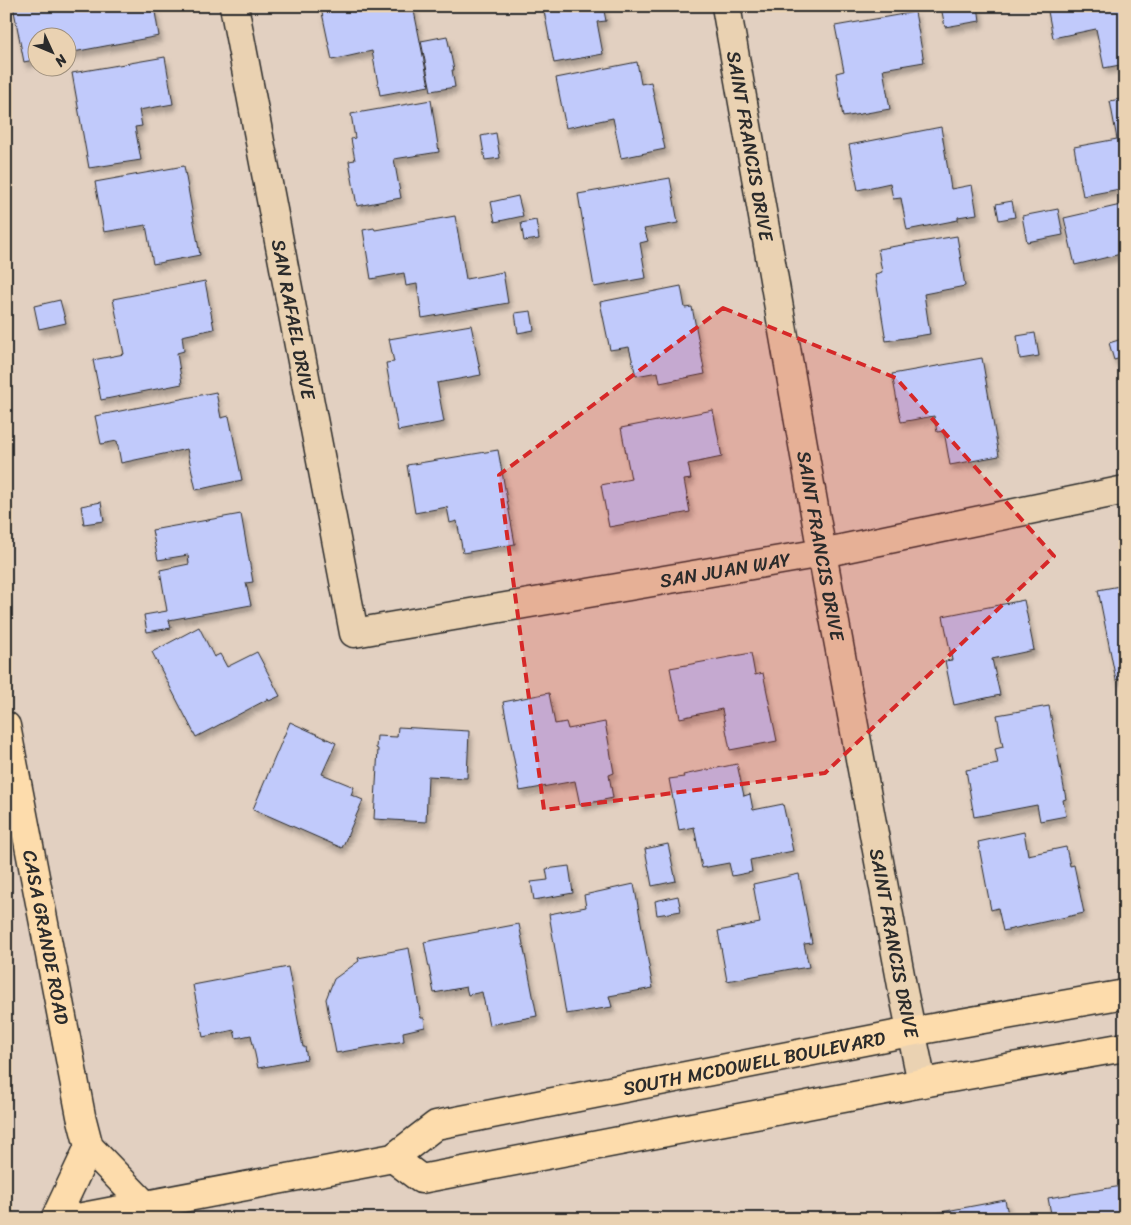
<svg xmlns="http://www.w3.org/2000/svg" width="1131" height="1225" font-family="Sriracha,sans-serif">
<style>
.building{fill:#c1cafb;stroke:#2b2b2b;filter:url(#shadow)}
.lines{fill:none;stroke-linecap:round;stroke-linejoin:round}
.minor-casing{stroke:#2b2b2b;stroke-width:31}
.major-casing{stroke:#2b2b2b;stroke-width:31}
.minor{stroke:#ead2b2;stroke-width:28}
.major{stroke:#fddcac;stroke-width:28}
.marked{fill:#d62828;fill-opacity:0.2;stroke:#d62828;stroke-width:4;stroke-dasharray:10 6;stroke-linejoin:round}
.labels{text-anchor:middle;stroke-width:4.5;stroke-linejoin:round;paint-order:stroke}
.street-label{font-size:19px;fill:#2b2b2b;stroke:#ead2b2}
</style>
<defs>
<filter id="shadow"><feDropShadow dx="3" dy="5.5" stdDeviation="2.5" flood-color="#0004"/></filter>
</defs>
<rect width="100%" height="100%" fill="#e2d0c1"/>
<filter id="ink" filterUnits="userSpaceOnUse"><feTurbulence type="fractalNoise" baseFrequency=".02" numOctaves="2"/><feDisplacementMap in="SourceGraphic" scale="10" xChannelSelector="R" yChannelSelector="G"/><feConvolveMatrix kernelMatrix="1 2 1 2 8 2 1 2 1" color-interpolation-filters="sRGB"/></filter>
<g filter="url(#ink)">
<g class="building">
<path d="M13 6H154L159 36 68 53V38H38V59L24 62Z"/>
<path d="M328 6H413L429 86 380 95 372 51 332 60 321 8Z"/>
<path d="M543 6H603L606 21 597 22 603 54 554 63Z"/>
<path d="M978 6 980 21 945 27 941 7Z"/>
<path d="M1047 6H1125V64L1104 68 1096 29 1053 38Z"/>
<path d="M915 12 924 62 883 69 890 109 843 117 836 73 844 71 835 26Z"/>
<path d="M447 36 454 70H452L455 87 431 91 421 41Z"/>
<path d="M165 57 173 104 139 110 142 126 135 127 141 160 89 168 72 73Z"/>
<path d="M637 62 641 84 651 82 665 149 621 158 613 118 566 128 556 78Z"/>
<path d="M1125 98V188L1083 196 1074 147 1117 139 1110 101Z"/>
<path d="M431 100 439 152 394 159 401 198 357 206 349 161 355 160 351 139 355 138 351 114Z"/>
<path d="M941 127 951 189 972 185 977 214 958 217V220L907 230 901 198 893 199 890 183 858 190 849 145Z"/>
<path d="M496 133 500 158 485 160 481 136Z"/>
<path d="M184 166 200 255 153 264 146 225 104 232 95 182Z"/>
<path d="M670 178 678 223 644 229 648 241 640 243 646 278 594 287 578 194Z"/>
<path d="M518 196 523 216 495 222 491 202Z"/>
<path d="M1012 201 1015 217 999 220 996 204Z"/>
<path d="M1125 204V253L1075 265 1064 218Z"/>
<path d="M1058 209 1063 235 1027 242 1022 216Z"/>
<path d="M455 216 466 279 503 272 508 303 422 318 417 284 406 286 404 273 371 279 363 230 374 228 375 230Z"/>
<path d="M536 220 539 239 524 241 521 223Z"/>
<path d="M957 236 965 286 924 294 930 334 886 341 875 274 882 272 878 249Z"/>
<path d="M205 281 214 329 182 336 184 351 177 353 182 384 101 400 93 360 124 354 113 299Z"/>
<path d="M681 286 685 308 692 307 705 374 660 383 658 372 636 376 629 347 610 350 600 302Z"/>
<path d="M60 300 66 323 39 329 34 306Z"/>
<path d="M531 311 534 330 518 333 515 313Z"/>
<path d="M471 325 481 375 437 383 444 422 398 431 386 363 394 362 389 339Z"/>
<path d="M1035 333 1039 356 1020 359 1017 336Z"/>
<path d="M1125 338V357L1114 360 1109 343Z"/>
<path d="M982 358 999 456 950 465 944 431 937 432 934 416 901 422 892 374Z"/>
<path d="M216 392 221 418 229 416 242 480 196 490 187 449 121 463 117 441 101 444 95 416Z"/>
<path d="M713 410 722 457 688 464 691 479 684 480 690 512 609 527 601 485 631 479 621 428Z"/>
<path d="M498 450 515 544 463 553 457 521 450 523 447 507 415 513 407 465Z"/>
<path d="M101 502 104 521 84 524 81 506Z"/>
<path d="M241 514 253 582 246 583 251 605 169 620 171 628 147 632 144 615 167 611 160 570 189 564 188 555 158 560 152 530Z"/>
<path d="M1125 585V678L1116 680 1098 590Z"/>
<path d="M1024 600 1034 650 992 659 1000 695 954 705 945 661 952 660 943 616Z"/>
<path d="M199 627 214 657 220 654 227 667 257 652 280 696 269 701 268 699 196 737 152 652Z"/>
<path d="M751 653 755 675 763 673 777 741 730 750 722 709 680 718 670 668Z"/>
<path d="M549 693 555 724 566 722 568 729 605 722 614 773 609 775 613 798 580 805 575 781 520 791 503 702Z"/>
<path d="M1049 706 1066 799 1063 800 1066 816 1040 821 1037 805 974 817 966 770 998 764 995 749 1003 747 997 715Z"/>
<path d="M290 722 336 743 322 774 354 787 351 795 363 800 342 848 253 809Z"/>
<path d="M398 727 469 731 467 778 428 776 426 822 374 819 378 749 376 748 377 736 397 737Z"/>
<path d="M737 764 744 796 750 794 753 810 783 804 793 851 750 860 752 872 732 876 729 863 702 868 694 827 679 830 669 779 684 777 683 775Z"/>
<path d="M1024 832 1028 855 1066 847 1070 866 1074 865 1084 913 1003 931 998 908 991 910 978 842Z"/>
<path d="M668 844 676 881 652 886 645 849Z"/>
<path d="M569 866 573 893 534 900 531 882 548 880 546 869Z"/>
<path d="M799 874 812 943 804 944 809 967 796 969V968L727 981 718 931 760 923 753 884Z"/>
<path d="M634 884 653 988 609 996 612 1007 566 1014 549 914 586 907 584 895Z"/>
<path d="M678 896 681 911 657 915 655 901Z"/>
<path d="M519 924 537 1016 489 1025 482 992 468 995 466 987 434 993 424 942Z"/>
<path d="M409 948 421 1018H424L425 1027 403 1032 404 1041 336 1053 326 999 334 979 359 961 358 958Z"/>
<path d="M288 967 303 1047H305L307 1059 258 1068 251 1035 236 1038 234 1030 203 1037 193 985Z"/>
<path d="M1122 1186 1125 1200V1219H1052L1048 1198Z"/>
<path d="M1005 1200 1009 1219H926L925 1215Z"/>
<path d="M907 1212 908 1219H872Z"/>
</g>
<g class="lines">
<g class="minor-casing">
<g id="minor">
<path id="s1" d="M234 6 354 633 822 553 1125 490"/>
<path id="s2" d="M726 6 822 553 903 991 922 1083"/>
</g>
</g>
<g class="major-casing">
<g id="major">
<path id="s3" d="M6 726 81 1116 89 1147 146 1206 147 1219"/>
<path d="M393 1158 421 1179 922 1083 1125 1047"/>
<path d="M55 1219 89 1147"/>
<path id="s4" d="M72 1219 393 1158 436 1125 910 1032 1125 994"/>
</g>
</g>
<use href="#minor" class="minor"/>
<use href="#major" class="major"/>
</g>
</g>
<path class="marked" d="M723 308 896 378 1054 556 825 773 544 810 499 475Z"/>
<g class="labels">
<g class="street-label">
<text dy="7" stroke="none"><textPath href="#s2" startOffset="142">SAINT FRANCIS DRIVE</textPath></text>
<text dy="7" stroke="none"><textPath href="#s1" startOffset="319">SAN RAFAEL DRIVE</textPath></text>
<text dy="7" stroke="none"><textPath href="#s2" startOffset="548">SAINT FRANCIS DRIVE</textPath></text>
<text dy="7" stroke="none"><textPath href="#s1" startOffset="1015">SAN JUAN WAY</textPath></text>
<text dy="7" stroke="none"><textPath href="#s3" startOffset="215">CASA GRANDE ROAD</textPath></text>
<text dy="7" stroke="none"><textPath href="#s2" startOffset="952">SAINT FRANCIS DRIVE</textPath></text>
<text dy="7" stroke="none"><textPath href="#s4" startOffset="705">SOUTH MCDOWELL BOULEVARD</textPath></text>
</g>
</g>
<rect width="1131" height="1225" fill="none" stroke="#ead2b2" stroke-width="25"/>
<rect x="12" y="12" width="1106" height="1200" fill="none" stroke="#2b2b2b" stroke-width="2" filter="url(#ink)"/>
<g transform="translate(52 52) rotate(134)"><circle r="24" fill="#ead2b2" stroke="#9e8f7c"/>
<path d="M0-4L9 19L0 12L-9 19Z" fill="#2b2b2b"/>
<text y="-8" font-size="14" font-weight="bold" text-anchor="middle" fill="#2b2b2b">N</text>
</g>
</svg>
